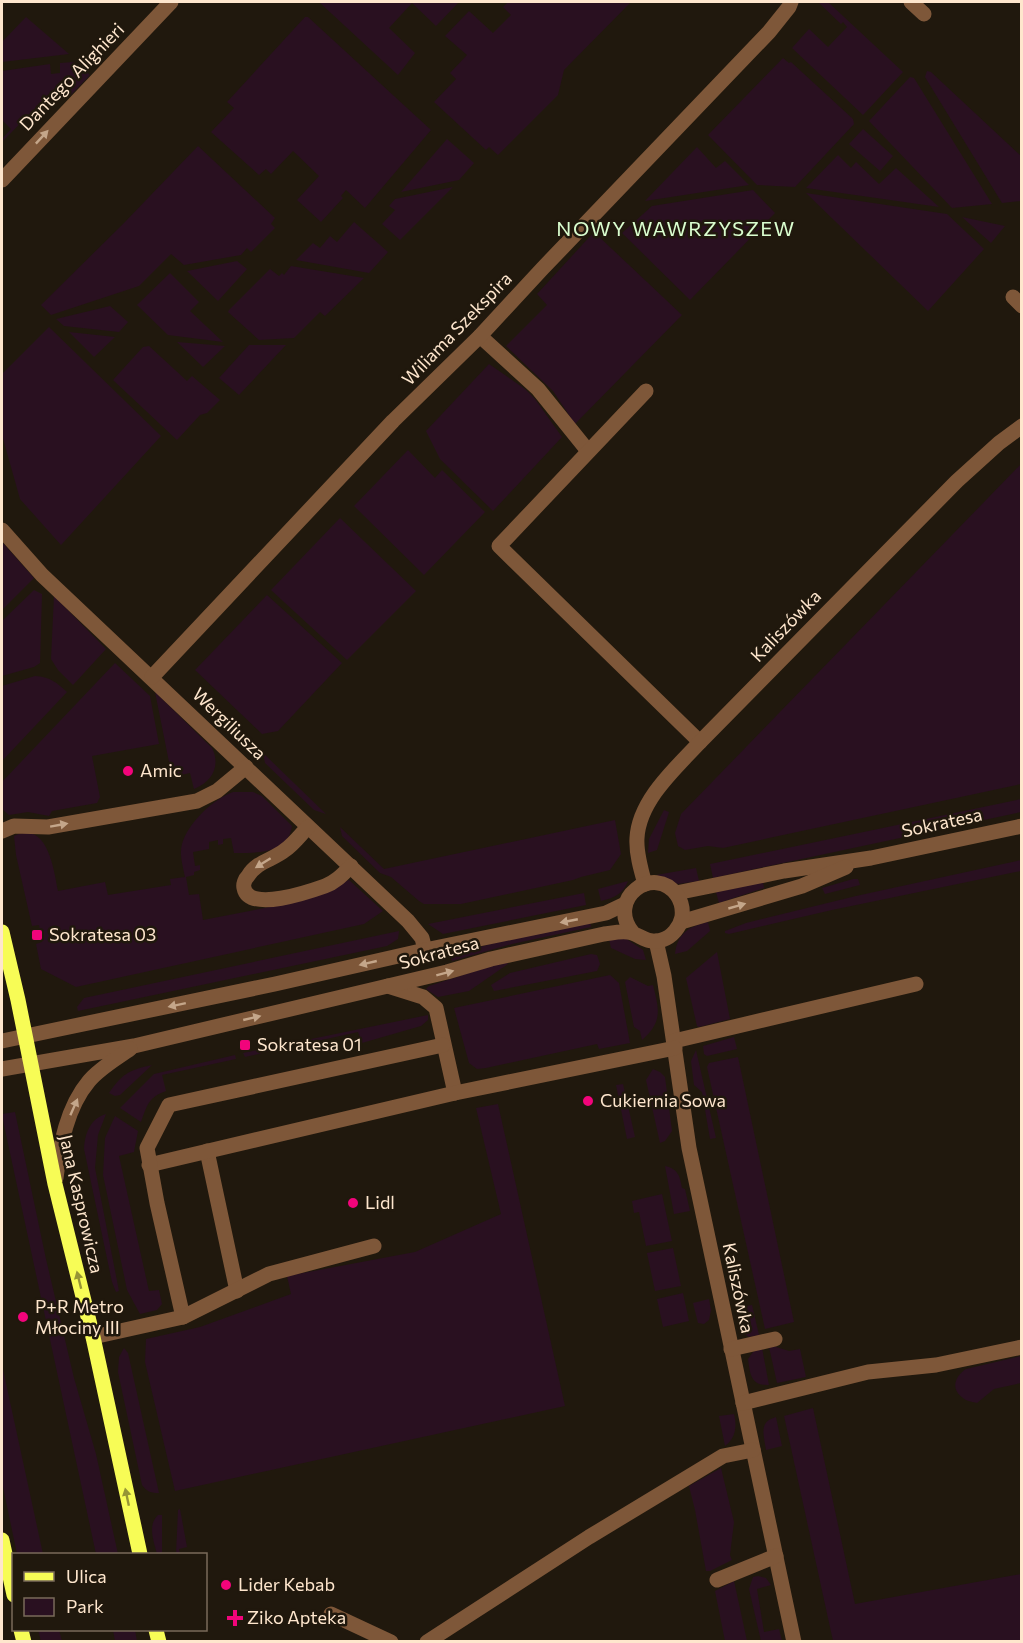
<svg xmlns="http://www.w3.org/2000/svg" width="1023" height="1643" font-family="Commissioner,sans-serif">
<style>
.green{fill:#291020}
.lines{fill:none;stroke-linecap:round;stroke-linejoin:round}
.minor{stroke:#7e5739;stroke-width:15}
.major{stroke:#f7fc56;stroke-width:15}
.oneway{fill:#c4a68a}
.oneway2{fill:#969535}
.poi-dot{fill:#f2047b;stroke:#20180d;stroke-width:2}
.labels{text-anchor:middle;stroke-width:5;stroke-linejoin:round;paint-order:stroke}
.street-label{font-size:18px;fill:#fee6cd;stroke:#20180d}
.poi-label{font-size:18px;fill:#fee6cd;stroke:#20180d;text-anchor:start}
.neighbourhood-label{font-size:20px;letter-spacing:1.5px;fill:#dafecf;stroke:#20180d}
</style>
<rect width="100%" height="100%" fill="#20180d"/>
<g class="green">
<path d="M319 2H459L436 26 412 3 389 28 415 53 398 75Z"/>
<path d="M508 2H631L564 70 558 95 498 155 489 147 486 150 434 102 456 79 450 73 467 55 445 36 469 11 493 33 511 15 503 7Z"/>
<path d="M818 2H828L903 72 863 115 792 48 809 29 828 47 847 27 843 22 841 24Z"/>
<path d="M26 17 69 54 2 62V42Z"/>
<path d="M305 17H308L431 130 365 208 346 190 341 196 343 198 321 222 297 200 319 176 293 151 271 174 266 169 259 175 211 132 234 108 227 102Z"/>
<path d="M783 58 789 63 791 62 853 119 854 124 795 187 757 185 708 135Z"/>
<path d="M74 62 90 75 69 97 57 86 2 142V139L11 129 2 120V71L50 64 51 74 60 73V63Z"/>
<path d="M927 71 931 72 1021 156V201L1002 203 925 77Z"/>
<path d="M910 77 914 78 992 204 952 208 869 121Z"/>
<path d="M863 129 893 156 880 171 849 144Z"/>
<path d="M447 139 474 163 459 180 401 192Z"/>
<path d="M198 146 275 218 271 224 275 228 251 252 247 248 241 255 184 265 171 254 139 286 51 315 41 305 124 223Z"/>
<path d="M697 147 716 168 725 161 749 185 645 201Z"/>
<path d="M838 155 851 168 856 162 879 184 896 168 939 207 806 188Z"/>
<path d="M453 187 400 240 382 224 395 210 389 206 395 199Z"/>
<path d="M753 190 775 213 690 300 622 233 652 206Z"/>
<path d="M806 193 947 214 984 249 928 311Z"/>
<path d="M962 217 1005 226 991 243Z"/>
<path d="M354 222 388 252 369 273 296 260 313 243 320 248 330 236 337 242Z"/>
<path d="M594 232 682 315 575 424 553 391 506 346 547 305 537 294Z"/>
<path d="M237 261 247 269 218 301 187 271Z"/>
<path d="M291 266 364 278 325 316 320 312 294 338 259 340 228 312 229 310 270 269 279 276 282 273 284 275Z"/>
<path d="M170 273 199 302 190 311 223 342 168 335 137 305Z"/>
<path d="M110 306 128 322 119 332 64 326 56 319Z"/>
<path d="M49 327 161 436 61 545 20 499 2 435V374Z"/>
<path d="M69 332 115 337 94 357Z"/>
<path d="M177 342 225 346 203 367Z"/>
<path d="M249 345H286L239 395 219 378Z"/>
<path d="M149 346 187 381 192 376 220 400 207 413 200 415 177 440 113 380 143 347Z"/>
<path d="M489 364 525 389 535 399 562 437 493 511 440 459 426 431Z"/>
<path d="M408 450 435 478 442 470 485 512 424 575 354 506Z"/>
<path d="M1021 464V784L723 848 708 846 685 850 678 846 675 833 681 814Z"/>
<path d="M340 518 416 591 347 660 271 590Z"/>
<path d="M2 542 34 578 2 610Z"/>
<path d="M34 590 42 594 40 663 34 667 2 676V621Z"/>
<path d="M267 595 342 663 278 731 262 734 195 670Z"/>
<path d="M54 596 106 649 73 685 58 670 51 659Z"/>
<path d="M115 663 150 696 159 744 92 756 100 797 97 803 52 811 49 816 28 812 9 815 2 809V782Z"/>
<path d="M35 676C50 677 56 682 67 692L2 761V686Z"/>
<path d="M155 692 212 748C221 766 212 782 194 789L190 773 172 777Z"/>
<path d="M263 753 326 814 314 810 265 763Z"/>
<path d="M233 792H253L262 796 292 826C288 854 257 853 234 853L231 838 223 839V844L218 845V840L209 842V849L193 852 195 866 200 865V870L194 872V875L186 877 189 895 199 894 203 920 280 905 349 880 383 911 364 924 76 987 41 969 36 944 42 942 39 925 32 926 16 855 14 836C48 819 54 871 58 891L105 882 108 895 171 885 170 879 185 877C183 867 179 854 182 844 188 823 213 799 233 792Z"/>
<path d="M1021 799V812L713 878 710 864Z"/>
<path d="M664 810 669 812 657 850 648 853 649 839Z"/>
<path d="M615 820 621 854 610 870 581 877 573 880 461 904H424L419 901 391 877 380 873 342 836 340 827 384 869Z"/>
<path d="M1021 860V871L832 910 729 934 725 933V931L746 923 856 896Z"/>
<path d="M696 868 699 881 678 884 656 875Z"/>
<path d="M853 879H858L860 885 825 894 822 888Z"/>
<path d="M628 881C623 894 614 898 601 901L598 889Z"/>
<path d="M763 882 764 888 719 903 716 892Z"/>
<path d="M584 893 586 905 443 934 428 924Z"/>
<path d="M590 920 591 927 512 944 452 961 450 956 513 937Z"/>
<path d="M708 922 710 931 687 951 675 954C677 934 689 926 708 922Z"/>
<path d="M399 931 398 939 387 946 78 1011 77 1007 84 998Z"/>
<path d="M625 938 643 950 646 960 635 959 611 948 609 939Z"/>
<path d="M717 952 730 1019 699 1027 697 1026 686 978Z"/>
<path d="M591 954 597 955 600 964 597 971 494 991 491 985 510 973Z"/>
<path d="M506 961 508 964 469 991 438 997 426 989 429 986Z"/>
<path d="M610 975 619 983 630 1043 599 1049 597 1044 486 1068 477 1069 469 1063 454 1008Z"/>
<path d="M630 977 648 986 653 985C659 1009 663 1022 642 1040L640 1031 634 1027 625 982Z"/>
<path d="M428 1015V1020L421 1026 362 1043 358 1032 245 1057 243 1053Z"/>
<path d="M734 1037 737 1049 707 1056 704 1054 703 1046Z"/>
<path d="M696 1050 716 1138 710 1139 702 1092 694 1085 691 1061Z"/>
<path d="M235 1055 236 1059 162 1075 166 1091C148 1097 147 1106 141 1122L120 1108 154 1074Z"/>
<path d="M738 1057 794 1322 765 1329 707 1067 709 1063Z"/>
<path d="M152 1065 120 1095 115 1096 109 1093C122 1074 129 1070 152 1065Z"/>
<path d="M653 1069 660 1072 665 1077 672 1131 665 1141 660 1143 646 1080Z"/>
<path d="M623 1084 635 1137 627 1139 616 1085Z"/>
<path d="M498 1104 565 1406 175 1491 145 1362 146 1339 200 1327 291 1294 287 1276 415 1252 501 1214 476 1108Z"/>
<path d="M15 1112 46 1259 74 1378 96 1454 118 1554H96L4 1125 2 1114Z"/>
<path d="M106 1114 98 1135 95 1168 119 1291 116 1292 112 1282 84 1149C85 1133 90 1119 106 1114Z"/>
<path d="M115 1116 138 1131 134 1152 119 1156 149 1291 159 1290 162 1304 157 1310 140 1314 127 1290 103 1175 105 1138Z"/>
<path d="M665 1166C678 1169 680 1176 682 1188L685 1189 690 1211 674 1214Z"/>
<path d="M662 1194 672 1241 646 1246 639 1212 634 1213 632 1201Z"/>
<path d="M673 1248 681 1286 655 1291 647 1253Z"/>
<path d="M683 1293 689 1321 663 1327 657 1299Z"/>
<path d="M709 1299 711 1310 709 1320 704 1324 698 1323 693 1303Z"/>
<path d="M752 1305 759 1335 749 1337 741 1332 736 1308Z"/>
<path d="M773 1346 789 1351 800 1349 806 1377 777 1383 769 1347Z"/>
<path d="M124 1348 128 1353 159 1493C151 1493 147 1492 142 1485L118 1372 119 1357Z"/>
<path d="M762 1348 769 1385C751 1386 750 1374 748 1359L753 1352Z"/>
<path d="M1021 1356V1383L994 1389 977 1403C973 1402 966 1401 963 1398 950 1389 955 1376 966 1369Z"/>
<path d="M2 1365 43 1554H17L2 1482Z"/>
<path d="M813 1408 855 1604 1021 1574V1641H833L784 1416Z"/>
<path d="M734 1414C737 1426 736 1438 725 1446L719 1416Z"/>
<path d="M776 1417 782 1446 766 1450C764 1435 758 1422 776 1417Z"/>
<path d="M721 1468 734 1522 730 1555 732 1560 710 1571H706L695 1510 689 1486Z"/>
<path d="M180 1509 187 1547 179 1549 180 1554H176L178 1510Z"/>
<path d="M158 1515H162V1554H157C154 1542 147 1525 158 1515Z"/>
<path d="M758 1576 766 1578 771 1585 757 1589 764 1632 779 1629 782 1641H761L749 1589 753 1577Z"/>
<path d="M734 1581 747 1641H725L715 1591Z"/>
<path d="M38 1630H59L62 1641H41Z"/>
<path d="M113 1630H135L137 1641H115Z"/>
</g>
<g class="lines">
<g class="minor">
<path d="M911 2 924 14"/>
<path d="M2 180 171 2"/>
<path d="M1013 297 1022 306"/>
<path d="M480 336 538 389 588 451"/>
<path d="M646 391 499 546 700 742"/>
<path d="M2 530 42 575 408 921 422 938 425 950"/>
<path d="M152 677 393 421 480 336 542 269 769 32 789 7 791 2"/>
<path d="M308 827C301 834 294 844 285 850 273 860 257 861 248 876 245 879 243 884 244 888 249 913 311 891 325 886 336 882 343 874 351 866"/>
<path d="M2 831 14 826 48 827 197 801 217 791 246 767"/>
<path d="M645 884C641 870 636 853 637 838 639 800 676 768 700 742L957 481 999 443 1022 426"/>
<path d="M676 893 784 871 871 858 1022 826"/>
<path d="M681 922 802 886 846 867"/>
<path d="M656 941 664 976 689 1148 794 1642"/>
<path d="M388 986 423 997 436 1008 455 1093"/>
<path d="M2 1041 275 984 425 950 606 913 625 904"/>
<path d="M674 1041 916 984"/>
<path d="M2 1069 134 1046 447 972 491 959 604 934C613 933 623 930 632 933 643 937 649 944 662 940 672 937 680 927 682 917 683 909 681 901 677 895 654 863 605 899 633 933"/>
<path d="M207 1151 237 1291"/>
<path d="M149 1165 455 1093 675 1048"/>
<path d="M56 1178C60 1145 67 1107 89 1081 100 1068 116 1059 130 1049"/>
<path d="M183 1317 157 1203 147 1148 169 1105 443 1045"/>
<path d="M93 1337 183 1317 269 1274 374 1246"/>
<path d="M731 1349 775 1339"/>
<path d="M743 1403 868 1372 936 1365 1022 1347"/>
<path d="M717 1580 776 1556"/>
<path d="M331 1614 391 1642"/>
<path d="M427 1642 589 1537 723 1456 753 1450"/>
</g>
<g class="major">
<path d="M2 932 18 1000 55 1184 93 1337 140 1554"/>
<path d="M2 1540 14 1595"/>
<path d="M21 1630 24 1642"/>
<path d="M156 1630 159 1642"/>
</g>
</g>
<defs><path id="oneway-solid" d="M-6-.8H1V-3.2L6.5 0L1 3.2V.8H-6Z" transform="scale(1.5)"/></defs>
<g class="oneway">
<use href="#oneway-solid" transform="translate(42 137) rotate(-47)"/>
<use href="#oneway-solid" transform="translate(59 825) rotate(-10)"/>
<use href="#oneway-solid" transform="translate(263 863) rotate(148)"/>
<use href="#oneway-solid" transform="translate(737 906) rotate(-16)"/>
<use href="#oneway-solid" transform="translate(569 921) rotate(169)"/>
<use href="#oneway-solid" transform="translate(368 963) rotate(167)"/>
<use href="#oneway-solid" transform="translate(445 973) rotate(-15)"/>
<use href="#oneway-solid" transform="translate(177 1005) rotate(168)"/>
<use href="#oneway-solid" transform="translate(252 1018) rotate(-13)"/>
<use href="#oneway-solid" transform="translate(74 1107) rotate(-66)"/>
</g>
<g class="oneway2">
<use href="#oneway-solid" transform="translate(79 1280) rotate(-104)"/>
<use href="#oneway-solid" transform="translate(127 1497) rotate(-102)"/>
</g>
<g class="poi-dot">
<circle cx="128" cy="771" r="6"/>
<rect x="31" y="929" width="12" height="12" rx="3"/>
<rect x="239" y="1039" width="12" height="12" rx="3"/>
<circle cx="588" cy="1101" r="6"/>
<circle cx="353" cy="1203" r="6"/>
<circle cx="23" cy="1317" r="6"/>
<circle cx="226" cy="1585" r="6"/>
<path d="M232 1609h6v6h6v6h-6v6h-6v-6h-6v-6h6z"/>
</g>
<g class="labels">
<g class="street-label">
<text transform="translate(72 77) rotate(-46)" y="6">Dantego Alighieri</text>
<text transform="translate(457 329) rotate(-46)" y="6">Wiliama Szekspira</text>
<text transform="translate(786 626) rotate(-46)" y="6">Kaliszówka</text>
<text transform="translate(229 724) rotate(44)" y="6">Wergiliusza</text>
<text transform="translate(942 823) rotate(-12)" y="6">Sokratesa</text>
<text transform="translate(439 953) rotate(-15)" y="6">Sokratesa</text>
<text transform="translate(81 1204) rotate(77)" y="6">Jana Kasprowicza</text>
<text transform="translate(738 1288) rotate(78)" y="6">Kaliszówka</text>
</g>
<g class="poi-label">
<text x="140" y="777">Amic</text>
<text x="49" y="941">Sokratesa 03</text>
<text x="257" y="1051">Sokratesa 01</text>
<text x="600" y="1107">Cukiernia Sowa</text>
<text x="365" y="1209">Lidl</text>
<text x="35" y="1313">P+R Metro<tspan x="35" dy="21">Młociny III</tspan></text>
<text x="238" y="1591">Lider Kebab</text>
<text x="247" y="1624">Ziko Apteka</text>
</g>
<g class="neighbourhood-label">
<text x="676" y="236">NOWY WAWRZYSZEW</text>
</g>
</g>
<rect width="1023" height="1643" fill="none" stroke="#fee6cd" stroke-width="6"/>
<rect x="12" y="1553" width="195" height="78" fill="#20180d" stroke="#796a5a" stroke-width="1.5"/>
<rect x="24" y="1572" width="30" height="9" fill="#f7fc56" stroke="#796a5a" stroke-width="1.5"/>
<text x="66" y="1583" font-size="18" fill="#fee6cd">Ulica</text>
<rect x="24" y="1598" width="30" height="18" fill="#291020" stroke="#796a5a" stroke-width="1.5"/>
<text x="66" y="1613" font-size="18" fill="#fee6cd">Park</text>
</svg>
